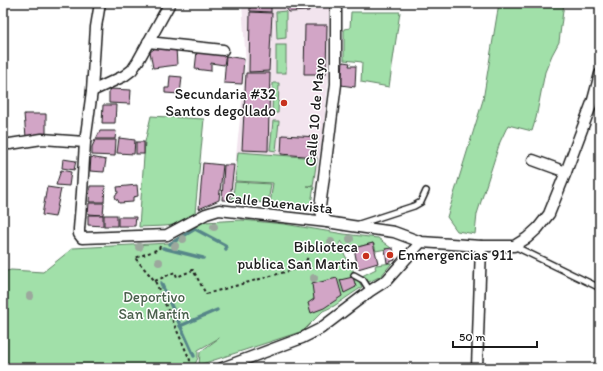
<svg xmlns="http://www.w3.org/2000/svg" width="603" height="371" font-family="Itim,sans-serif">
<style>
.built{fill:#f2e4ee}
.green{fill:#a1e0a9;stroke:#5e7e62}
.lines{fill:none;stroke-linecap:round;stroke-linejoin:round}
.stream{stroke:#568689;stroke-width:3.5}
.building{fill:#d2a5c6;stroke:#1c1c1c}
.lane-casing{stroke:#1c1c1c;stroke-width:8}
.street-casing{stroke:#1c1c1c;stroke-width:13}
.path{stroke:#1c1c1c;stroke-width:2;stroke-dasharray:3 3;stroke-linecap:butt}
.lane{stroke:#fff;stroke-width:5}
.street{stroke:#fff;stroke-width:10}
.tree{fill:#9ca89d}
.poi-dot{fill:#c8321e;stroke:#fff;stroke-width:1.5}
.labels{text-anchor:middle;stroke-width:3;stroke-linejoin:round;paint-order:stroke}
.poi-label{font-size:15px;fill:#1c1c1c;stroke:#fff;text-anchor:end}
.street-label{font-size:15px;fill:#1c1c1c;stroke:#fff}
.park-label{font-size:15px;fill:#4b614d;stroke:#fff}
</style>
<rect width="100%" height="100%" fill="#fff"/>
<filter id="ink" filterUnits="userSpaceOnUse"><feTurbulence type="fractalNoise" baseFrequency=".025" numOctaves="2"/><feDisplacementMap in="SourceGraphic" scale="8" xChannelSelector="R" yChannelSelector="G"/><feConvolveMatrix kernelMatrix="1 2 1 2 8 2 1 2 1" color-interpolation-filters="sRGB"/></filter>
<g filter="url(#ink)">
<path class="built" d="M242 3H329V74L323 133 311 209 277 205 231 201 246 65Z"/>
<g class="green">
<path d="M499 3H564L559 42 552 55 545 72 536 118 532 131 508 125 500 142 477 214 475 234 457 231 447 217 483 100Z"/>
<path d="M286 11V38L277 39 276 12Z"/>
<path d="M351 12H400L389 87 361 82 362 62 344 60V29L350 28Z"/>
<rect x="276" y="45" width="10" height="28"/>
<path d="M273 83H279L278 113H272Z"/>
<path d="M151 116 204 119 195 213 173 225 165 226 139 227 145 142Z"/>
<path d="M273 121H279L276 151 270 150Z"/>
<path d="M238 152 317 158 313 186H306L314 187 310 208 270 204 273 183 235 181Z"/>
<path d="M235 182 271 184 268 203 232 200Z"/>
<path d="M242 220 284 224 344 234 378 238 391 248 376 251 374 244 373 243 354 248 349 253 341 241 339 244 362 287 334 306 323 311 303 331 199 365 200 352 219 338 198 350V358L193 368H3V272L11 270 43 272 73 248 169 243 204 222Z"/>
<path d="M392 263 381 276 367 283 362 276 376 269 375 267 376 265Z"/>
</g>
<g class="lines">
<g class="stream">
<path d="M170 244 195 229 225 245 226 249"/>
<path d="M163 248 203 258"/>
<path d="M161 283 194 356"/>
<path d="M180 326 217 310"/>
</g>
</g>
<g class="building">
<path d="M250 3H271V12L250 11Z"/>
<path d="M287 3H309V11L289 12 286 8Z"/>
<path d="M250 12 272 13 269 71 249 72Z"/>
<path d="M305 25H327L326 74H304Z"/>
<path d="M158 46 176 48 177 65 153 68 150 52Z"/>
<path d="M197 51 226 54 224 65 211 63V71L195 69Z"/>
<path d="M226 56 244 59 242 84 224 83Z"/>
<path d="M343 62 350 63 349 66H356L355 87 341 85Z"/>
<path d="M246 73H270L268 151 242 150Z"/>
<path d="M170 76 182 77 180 94 165 93V88H169Z"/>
<path d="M109 89 131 90 130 104 109 103Z"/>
<path d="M103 105H116L115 123H102Z"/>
<path d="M24 114H46V135L26 137Z"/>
<path d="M100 131H116L115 139H96Z"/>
<path d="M282 135 318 137 316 157 281 154Z"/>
<path d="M119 138 135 140 134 154 117 153Z"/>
<path d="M95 140H116L115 156 92 155V147Z"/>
<rect x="136" y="142" width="8" height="12"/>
<path d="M91 157 106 160 104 172 90 171Z"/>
<path d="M63 159 76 161 74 170 62 168Z"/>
<path d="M203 163 223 165 219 200 199 209Z"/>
<path d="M224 165H234L230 200H222Z"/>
<path d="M61 170 71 172 69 186 56 185Z"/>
<path d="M137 185 138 196 133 197V202L119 203 118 200 116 199 115 196 116 194 118 193 117 187Z"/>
<path d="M90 186H105L104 202H89Z"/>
<path d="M47 187 61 189 55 217 42 215Z"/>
<path d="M89 203H104L103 215 88 214Z"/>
<path d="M88 215H103V226L88 225Z"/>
<rect x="104" y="215" width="13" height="11"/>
<path d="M118 217H136L135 226H118Z"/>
<path d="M373 243 378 263 358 269 354 248Z"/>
<path d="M393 248 395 260 387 263 385 249Z"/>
<path d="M353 277 356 287 344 293 340 280Z"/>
<path d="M337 278 342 296 324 308 311 313 308 303 314 299 312 284Z"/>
</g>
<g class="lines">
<g class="lane-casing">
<g id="lane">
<path d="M359 224 414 206 421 202 426 191"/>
<path d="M514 246 600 288"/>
<path d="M354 275 363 280 370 291"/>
</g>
</g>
<g class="street-casing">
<g id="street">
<path d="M100 3 96 27 92 91 85 142 82 192 79 229V234L82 238 167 235 206 214 219 210 327 222 352 226 394 232 421 242 481 246H514L527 238 538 228 549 214 566 172 593 100 600 74"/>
<path d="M148 42 223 50"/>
<path d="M92 91 124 76 132 70 138 61 170 3"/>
<path d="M3 144H10L42 139 85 142"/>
<path d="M533 160 566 172"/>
<path d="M327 222 322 215 320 207 336 84V3"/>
<path d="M222 368 302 338 320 329 370 291 387 280 421 242"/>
<path d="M477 368 481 246"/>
</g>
</g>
<g class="path">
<path d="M160 246 159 249 135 258 155 281 190 360 188 368"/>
<path d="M155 281 175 272 177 277 193 270 206 294 303 267 308 257"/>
</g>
<use href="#lane" class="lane"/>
<use href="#street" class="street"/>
</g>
<g class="tree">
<circle cx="214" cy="227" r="4"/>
<circle cx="183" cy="239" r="4"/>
<circle cx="350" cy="239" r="4"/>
<circle cx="331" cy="242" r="4"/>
<circle cx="175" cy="246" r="4"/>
<circle cx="139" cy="247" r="4"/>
<circle cx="159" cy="262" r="4"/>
<circle cx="314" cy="278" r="4"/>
<circle cx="30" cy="296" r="4"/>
</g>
</g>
<g class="poi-dot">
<circle cx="284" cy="103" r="4"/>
<circle cx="390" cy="255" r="4"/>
<circle cx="366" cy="256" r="4"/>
</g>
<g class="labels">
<g class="poi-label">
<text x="276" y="99">Secundaria #32<tspan x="276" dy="17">Santos degollado</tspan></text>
<text x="358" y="252">Biblioteca<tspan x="358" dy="17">publica San Martin</tspan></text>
<text x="398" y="260" text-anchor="start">Enmergencias 911</text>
</g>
<g class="street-label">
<text transform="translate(315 112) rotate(-85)" y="5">Calle 10 de Mayo</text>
<text transform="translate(279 203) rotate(6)" y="5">Calle Buenavista</text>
</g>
<g class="park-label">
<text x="154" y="302">Deportivo<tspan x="154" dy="17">San Martín</tspan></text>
</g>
</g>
<rect width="603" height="371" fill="none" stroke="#fff" stroke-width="16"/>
<rect x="8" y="8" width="587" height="355" fill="none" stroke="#1c1c1c" stroke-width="1.5" filter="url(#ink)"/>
<path d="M453 341v6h84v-6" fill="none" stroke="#1c1c1c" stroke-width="2"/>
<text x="459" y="341" font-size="12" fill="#1c1c1c" stroke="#ffffff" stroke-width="3" paint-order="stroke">50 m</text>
</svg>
